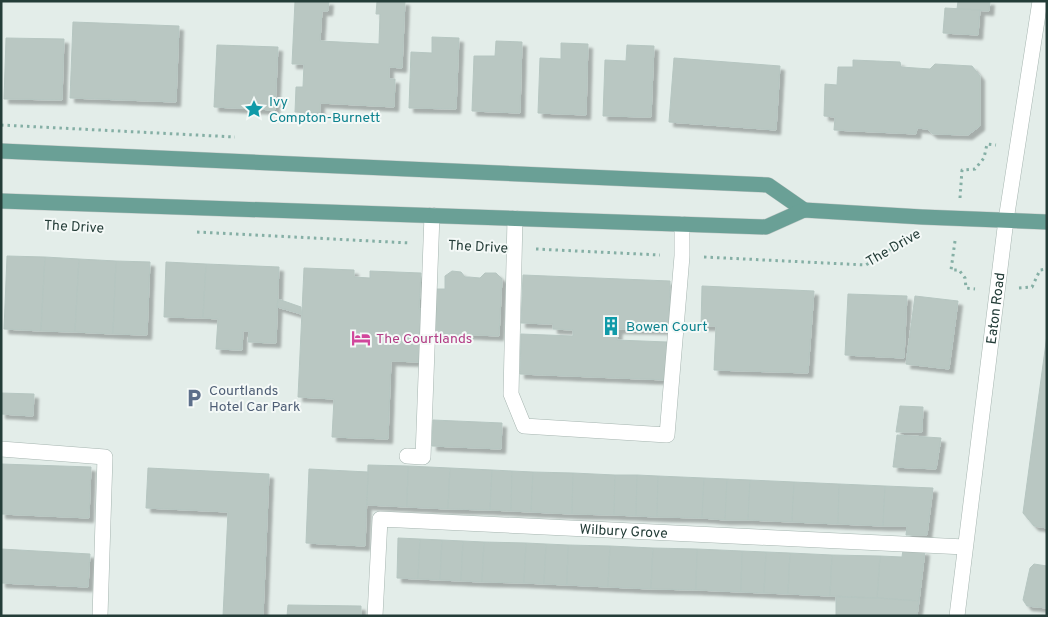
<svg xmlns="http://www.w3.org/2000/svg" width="1048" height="617" font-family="Overpass,sans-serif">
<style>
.building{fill:#b9c7c2;stroke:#b6c6c1;filter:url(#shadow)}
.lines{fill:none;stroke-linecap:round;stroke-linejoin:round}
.minor-casing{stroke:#a6b5b0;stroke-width:16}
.major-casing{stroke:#c2c9c7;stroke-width:16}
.path{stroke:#85afa5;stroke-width:3;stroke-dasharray:2.5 4;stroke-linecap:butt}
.minor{stroke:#fff;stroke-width:15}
.major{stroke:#6aa096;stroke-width:15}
.labels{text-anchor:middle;stroke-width:4;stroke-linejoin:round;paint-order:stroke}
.culture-label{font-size:14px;fill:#0d838f;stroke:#f4f9f7;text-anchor:start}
.street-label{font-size:14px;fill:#243d38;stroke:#f4f9f7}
.hotel-label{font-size:14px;fill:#b23c85;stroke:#f4f9f7;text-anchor:start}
.service-label{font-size:14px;fill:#4e5e75;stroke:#f4f9f7;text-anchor:start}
</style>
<defs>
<filter id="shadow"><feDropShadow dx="4.5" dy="4.5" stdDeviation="1" flood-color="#0004"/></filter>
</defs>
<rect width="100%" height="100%" fill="#e3ede9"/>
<g class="building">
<path d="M295 1H329L328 11H322L320 41 379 44 380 14H376L377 1H405L402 68 389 67V79H395L394 107 320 103V113L295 112 296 87H303L304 64H292Z"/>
<path d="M958 1H990L989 11 957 9Z"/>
<path d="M945 8 980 10 978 35 943 33Z"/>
<path d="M73 22 179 26 176 102 70 98Z"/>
<path d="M432 37 459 38 456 109 409 108 411 52 432 53Z"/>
<path d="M6 38 64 39 62 100 4 99Z"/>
<path d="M496 41 522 42 520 113 472 111 474 56H495Z"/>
<path d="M561 43 588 44 586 115 538 113 540 58 561 59Z"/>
<path d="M217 45 278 47 275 110 214 107Z"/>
<path d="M627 45 654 46 651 117 603 116 605 60 626 61Z"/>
<path d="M674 58 780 66 776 130 669 122Z"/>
<path d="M853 60 900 62 901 67 930 69 935 64 972 66 980 76V126L968 135 933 134 927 129 917 128 916 134 834 130 835 117 824 116 825 84 837 85 838 67H853Z"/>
<path d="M7 256 45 257 41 331 4 329Z"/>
<path d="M45 257 79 259 75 332 41 331Z"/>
<path d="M79 259 116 261 113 334 75 332Z"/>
<path d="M116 261 150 262 147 335 113 334Z"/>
<path d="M166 262 206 264 203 318 164 317Z"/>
<path d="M206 264 279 267 276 343 248 342 249 331H243L242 350 216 349 218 319 203 318Z"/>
<path d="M304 268 354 270V277L370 278V271L421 273 419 309H422L420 362 391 361 388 439 332 437 334 399 298 397Z"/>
<path d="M452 271 461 272 465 277H469L480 278 485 273H496L502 279 499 336 434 333 436 289H445V276Z"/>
<path d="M523 275 670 281 669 330 618 329 617 340 667 342 666 380 520 374 521 334 573 336V330L553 329V324L521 323Z"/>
<path d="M702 286 814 291 808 373 714 370 716 326H701Z"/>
<path d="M848 294 907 296 904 358 845 355Z"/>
<path d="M915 296 958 301 949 369 906 364Z"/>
<path d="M278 299 301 307V314L277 307Z"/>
<path d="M1047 335V528L1034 526 1023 513Z"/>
<path d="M1 393 34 394 33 416 1 414Z"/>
<path d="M900 406 923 407 922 432H896Z"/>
<path d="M433 420 502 423 501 449 432 446Z"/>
<path d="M897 435 941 438 936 469 893 467Z"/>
<path d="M1 464 91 467 89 518 1 514Z"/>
<path d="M368 465 408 466 407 507 367 505Z"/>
<path d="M408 466 450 468 448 509 407 507Z"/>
<path d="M148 468 269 474 263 616H223L228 512 146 508Z"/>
<path d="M450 468 492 470 490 510 448 509Z"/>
<path d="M309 469 368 472 365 546 306 543Z"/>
<path d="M492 470 512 471 511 511 490 510Z"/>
<path d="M512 471 533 472 531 512 511 511Z"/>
<path d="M533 472 573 473 572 514 531 512Z"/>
<path d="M573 473 615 475 614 515 572 514Z"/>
<path d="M615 475H637L636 516 614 515Z"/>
<path d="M637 475 658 476 657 517 636 516Z"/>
<path d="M658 476 704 478 702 518 657 517Z"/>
<path d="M704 478 727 479 725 520 702 518Z"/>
<path d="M727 479 750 480 748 520H725Z"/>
<path d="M750 480 794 482 792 522 748 520Z"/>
<path d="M794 482 839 484 838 524 792 522Z"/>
<path d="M839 484 885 486 883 526 838 524Z"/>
<path d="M885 486 933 488 927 535H906L907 526H883Z"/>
<path d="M398 538 420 539 418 579 397 578Z"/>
<path d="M420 539 442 540 440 580 418 579Z"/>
<path d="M442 540 463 541 461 581 440 580Z"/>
<path d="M463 541 484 542 482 582 461 581Z"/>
<path d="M484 542 526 543 524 583 482 582Z"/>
<path d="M526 543 546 544 544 584 524 583Z"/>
<path d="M546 544 568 545 567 585 544 584Z"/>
<path d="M568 545 610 546 608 587 567 585Z"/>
<path d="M610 546 653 548 651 589 608 587Z"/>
<path d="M653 548 697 549 696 590 651 589Z"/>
<path d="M1 549 90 554 88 587 1 583Z"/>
<path d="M697 549 742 551 741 592 696 590Z"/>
<path d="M903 550 925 551 919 601 877 598 880 556 902 557Z"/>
<path d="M742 551 766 552 764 593 741 592Z"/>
<path d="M766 552 790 553 788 594 764 593Z"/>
<path d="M790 553 832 555 830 596 788 594Z"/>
<path d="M832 555 880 556 877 598 830 596Z"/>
<path d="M1034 564 1047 566V608L1027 606 1023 600 1030 568Z"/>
<path d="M836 597 877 598 919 601 917 616H836Z"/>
<path d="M288 605 361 606V616H287Z"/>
</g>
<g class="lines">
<g class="minor-casing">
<g id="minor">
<path d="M515 218 511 394 524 426 667 435 682 256V224"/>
<path d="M1 449 105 457 100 616"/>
<path d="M407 456 423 457 432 215"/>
<path id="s1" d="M375 616 380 519 965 547"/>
<path id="s2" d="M957 616 1006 220 1040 1"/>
</g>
</g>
<g class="major-casing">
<g id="major">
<path d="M1 151 768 185 804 210"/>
<path d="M1 201 766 227 804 210 922 217 1047 222"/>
</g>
</g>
<g class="path">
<path d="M1 125 235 137"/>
<path d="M960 198 962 170 975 169 984 158 987 144 996 145"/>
<path d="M197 232 410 243"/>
<path d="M955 241 951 270H959L965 278 966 288 975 289"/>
<path d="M451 245 493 247"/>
<path d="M536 249 660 255"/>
<path d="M704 257 866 265 907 239"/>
<path d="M1019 288 1032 287 1040 270 1047 269"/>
</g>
<use href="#minor" class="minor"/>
<use href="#major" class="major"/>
</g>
<defs>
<g id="sight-bare" transform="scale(1.5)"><path d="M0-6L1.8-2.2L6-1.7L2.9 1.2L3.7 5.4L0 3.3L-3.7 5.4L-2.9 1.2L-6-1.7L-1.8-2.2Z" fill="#0f9aa8" stroke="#f4f9f7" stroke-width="2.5" paint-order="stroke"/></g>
<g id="building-bare" transform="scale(1.5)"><path d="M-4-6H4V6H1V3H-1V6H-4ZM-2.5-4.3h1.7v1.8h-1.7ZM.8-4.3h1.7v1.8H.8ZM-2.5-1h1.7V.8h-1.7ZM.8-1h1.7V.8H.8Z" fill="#0f9aa8" stroke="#f4f9f7" stroke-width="2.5" paint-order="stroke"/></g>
<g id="hotel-bare" transform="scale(1.5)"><path d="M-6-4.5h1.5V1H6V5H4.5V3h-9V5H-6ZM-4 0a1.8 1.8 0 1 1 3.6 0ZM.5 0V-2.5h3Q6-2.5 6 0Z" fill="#d1479c" stroke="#f4f9f7" stroke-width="2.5" paint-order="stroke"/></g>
<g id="parking-bare" transform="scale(1.5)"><path d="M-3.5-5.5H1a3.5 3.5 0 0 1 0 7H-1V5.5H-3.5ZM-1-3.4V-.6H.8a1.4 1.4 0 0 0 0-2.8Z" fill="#5c6f8a" stroke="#f4f9f7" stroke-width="2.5" paint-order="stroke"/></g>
</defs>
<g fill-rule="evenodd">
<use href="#sight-bare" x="254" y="109"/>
<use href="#building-bare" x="611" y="326"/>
<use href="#hotel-bare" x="361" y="338"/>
<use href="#parking-bare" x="194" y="398"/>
</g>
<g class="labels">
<g class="culture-label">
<text x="269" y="106">Ivy<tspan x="269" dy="16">Compton-Burnett</tspan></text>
<text x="626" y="331">Bowen Court</text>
</g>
<g class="street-label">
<text transform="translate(74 226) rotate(3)" y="5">The Drive</text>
<text transform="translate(478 246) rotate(3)" y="5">The Drive</text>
<text transform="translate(893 247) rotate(-30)" y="5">The Drive</text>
<text dy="5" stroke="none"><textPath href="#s2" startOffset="310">Eaton Road</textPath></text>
<text dy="5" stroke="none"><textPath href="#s1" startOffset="341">Wilbury Grove</textPath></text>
</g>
<g class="hotel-label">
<text x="376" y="343">The Courtlands</text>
</g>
<g class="service-label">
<text x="209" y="395">Courtlands<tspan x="209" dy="16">Hotel Car Park</tspan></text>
</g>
</g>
<rect width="1048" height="617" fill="none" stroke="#243d38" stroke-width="5"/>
</svg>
